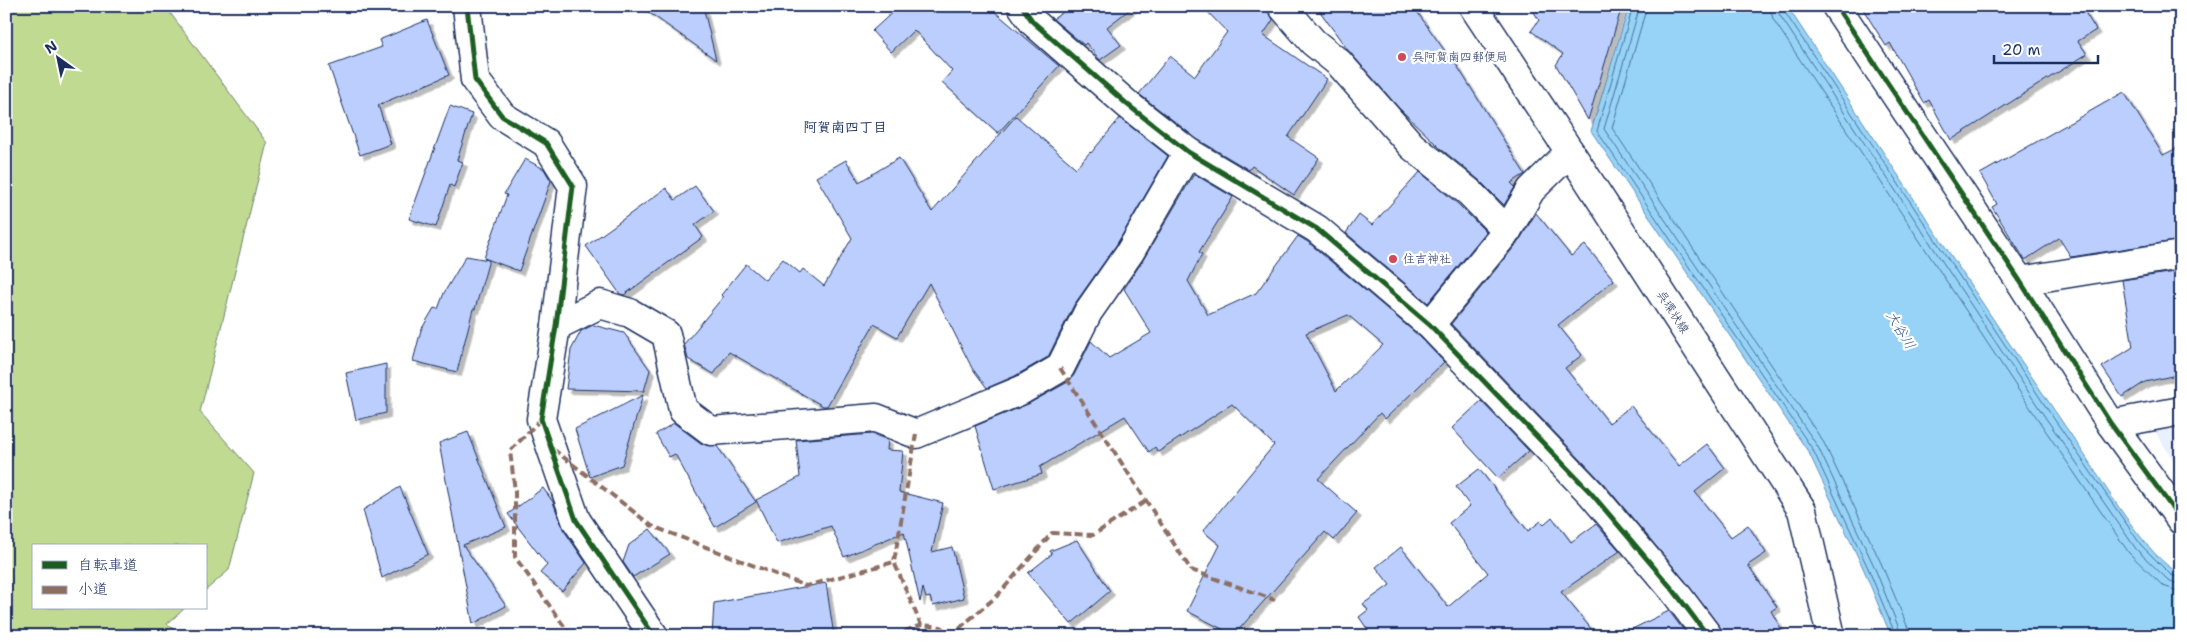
<svg xmlns="http://www.w3.org/2000/svg" width="2187" height="642" font-family="'Shantell Sans','Klee One',sans-serif">
<style>
.built{fill:#ebf0ff}
.green{fill:#c1da91;stroke:#6e8478}
.water{fill:#96d3f7;stroke:#6591ba}
.lines{fill:none;stroke-linecap:round;stroke-linejoin:round}
.shore{stroke:#4c719b;stroke-width:1}
.building{fill:#bbcefe;stroke:#1b2f5e;fill-rule:evenodd;filter:url(#shadow)}
.minor-casing{stroke:#1b2f5e;stroke-width:31}
.major-casing{stroke:#1b2f5e;stroke-width:31}
.minor{stroke:#fff;stroke-width:28}
.major{stroke:#fff;stroke-width:28}
.quiet{stroke:#8d6e63;stroke-width:4;stroke-dasharray:8 4;stroke-linecap:butt}
.cycleway-casing{stroke:#fff;stroke-width:8}
.cycleway{stroke:#1b5e20;stroke-width:5}
.poi-dot{fill:#d1495b;stroke:#fff;stroke-width:2}
.labels{text-anchor:middle;stroke-width:4.5;stroke-linejoin:round;paint-order:stroke}
.poi-label{font-size:12px;fill:#1b2f5e;stroke:#fff;text-anchor:start}
.street-label{font-size:12px;fill:#1b2f5e;stroke:#fff}
.neighbourhood-label{font-size:14px;font-weight:bold;fill:#1b2f5e;stroke:#fff}
.water-label{font-size:14px;font-style:italic;fill:#3a5884;stroke:#fff}
</style>
<defs>
<filter id="shadow"><feDropShadow dx="4.5" dy="4.5" stdDeviation="0" flood-color="#0004"/></filter>
</defs>
<rect width="100%" height="100%" fill="#fff"/>
<filter id="ink" filterUnits="userSpaceOnUse"><feTurbulence type="fractalNoise" baseFrequency=".02" numOctaves="2"/><feDisplacementMap in="SourceGraphic" scale="10" xChannelSelector="R" yChannelSelector="G"/><feConvolveMatrix kernelMatrix="1 2 1 2 8 2 1 2 1" color-interpolation-filters="sRGB"/></filter>
<g filter="url(#ink)">
<path class="built" d="M2181 424V472L2154 430Z"/>
<path class="green" d="M6 6H165L267 143 200 412 254 473 229 570 206 590V546H34V608H185L167 624 182 636H6Z"/>
<path class="water" d="M1629 6H1787C1885 154 1980 302 2080 448 2101 479 2148 560 2181 574V636H1891L1864 570 1809 453 1591 131Z"/>
<g class="lines">
<g class="shore">
<path d="M1633 6 1597 131 1813 450 1868 568 1896 636"/>
<path d="M1640 6 1604 129 1818 447 1874 566 1902 636"/>
<path d="M1647 6 1612 128 1824 443 1881 563 1908 628 1909 636"/>
<path d="M1770 6 1773 19 2039 421 2129 553 2163 586 2181 592"/>
<path d="M1777 6 1779 14 2045 417 2136 549 2168 580 2181 585"/>
<path d="M1783 6 1784 11 2050 413 2141 545 2171 575 2181 578"/>
</g>
</g>
<g class="building">
<path d="M640 6H703L716 60Z"/>
<path d="M892 6H988L1059 66 998 133 942 82 952 71 914 30 891 52 872 31 895 10Z"/>
<path d="M1058 6H1134L1107 27 1121 45 1100 60 1086 43 1084 45 1053 19 1063 12Z"/>
<path d="M1202 6H1267L1273 20 1263 35 1327 79 1288 137 1319 158 1294 195 1252 166 1249 170 1197 139 1139 94 1170 56 1195 76 1227 32Z"/>
<path d="M1316 6H1413L1447 54 1449 53 1525 174 1511 183 1515 187 1504 205 1479 180 1441 149 1398 107 1347 49Z"/>
<path d="M1530 6H1622L1588 120 1556 65 1563 54 1531 31 1539 20Z"/>
<path d="M1861 6H2081L2096 30 2078 41 2087 54 1951 140 1929 100 1924 103 1890 43 1886 46Z"/>
<path d="M427 20 449 75 378 105 391 144 360 155 329 66 382 47 379 40Z"/>
<path d="M2124 92 2163 155 2181 146V240L2071 257 2059 238 2025 260 1992 207 1997 204 1980 174Z"/>
<path d="M450 106 472 114 457 160 463 162 454 187 450 185 436 227 409 219Z"/>
<path d="M1016 116 1076 168 1090 152 1091 153 1120 118 1168 156 1117 244 1074 305 1048 357 1015 376 987 388 972 368 929 283 897 337 874 324 827 406H823L729 352 714 374 688 359 684 344 723 297 721 295 746 264 765 280 783 259 800 273 803 269 824 286 852 238 816 177 846 160 859 182 899 158 932 212Z"/>
<path d="M525 159 544 169 551 181 519 271 484 258 507 195 504 194Z"/>
<path d="M1420 172 1458 204 1486 232 1428 303 1346 233 1359 215 1372 225Z"/>
<path d="M1194 174 1233 197 1199 252 1202 254 1188 281 1208 315 1256 293 1298 236 1308 242 1419 336 1444 362 1385 419 1380 413 1318 479 1357 513 1334 540 1325 532 1234 635 1187 611 1220 545 1203 531 1274 445 1232 404 1158 452 1155 447 1149 452 1125 416 1040 467 1042 474 994 489 975 426 1028 404 1068 382 1074 375 1091 341 1109 358 1151 333 1124 289 1143 260ZM1348 315 1383 345 1336 391 1306 333Z"/>
<path d="M695 186 714 211 695 225 703 237 624 295 620 294 586 246 666 188 675 200Z"/>
<path d="M1536 213 1571 256 1585 245 1614 280 1558 325 1582 355 1565 368 1609 423 1631 406 1679 466 1707 444 1725 468 1695 492 1731 537 1748 525 1766 553 1748 565 1777 607 1771 611 1785 636H1723L1720 627 1686 582 1603 483 1451 324 1519 241Z"/>
<path d="M466 256 489 260 475 309H473L457 372 413 361 421 330 434 308 438 309 444 293Z"/>
<path d="M2181 271V374L2145 382 2122 397 2102 367 2133 347 2122 280Z"/>
<path d="M593 325 624 333 650 370 644 391 566 389 571 350 581 331Z"/>
<path d="M386 364V413L356 420 346 373Z"/>
<path d="M643 395 622 465 590 477 575 429Z"/>
<path d="M1481 401 1529 451 1498 478 1452 428Z"/>
<path d="M674 423 702 444 717 446 756 502 715 527 675 454 669 457 656 434Z"/>
<path d="M468 432 506 527 463 545 506 606 473 624 439 443Z"/>
<path d="M872 434 888 440 887 450 903 451 899 492 943 503 932 552 952 547 964 598 933 606 930 597 926 598 923 588 920 602 904 532 844 557 831 526 777 543 756 500 800 477 796 440Z"/>
<path d="M1479 469 1528 531 1541 521 1544 524 1552 517 1571 542 1596 524 1620 551 1561 592 1597 636H1372L1359 617 1368 610 1363 604 1390 585 1376 567 1401 547 1448 607 1488 573 1449 523 1470 506 1456 487Z"/>
<path d="M400 487 428 554 382 578 363 510Z"/>
<path d="M543 488 553 502 563 529 586 563 562 591 540 573 547 565 508 514Z"/>
<path d="M650 529 670 554 633 577 623 562 629 545Z"/>
<path d="M1077 540 1110 591 1071 624 1028 573 1052 554 1050 551Z"/>
<path d="M826 583 834 636H712L714 603Z"/>
<path d="M1669 611 1688 636H1618Z"/>
</g>
<g class="lines">
<g class="minor-casing">
<g id="minor">
<path d="M467 6 475 80 502 116 546 143 573 186 556 326 541 419 576 520 654 636"/>
<path d="M1022 6 1033 22 1128 105 1188 152 1317 229 1430 325 1591 493 1674 591 1708 636"/>
<path d="M1282 6 1313 42 1339 63 1412 146 1469 192 1507 231"/>
<path d="M1836 6 2020 281 2111 424 2181 520"/>
<path d="M2020 281 2181 255"/>
<path d="M1430 325 1507 231 1531 190 1570 152"/>
<path d="M556 326 600 304 630 313 666 334 683 410 711 431 876 418 916 434 1022 390 1060 368 1088 312 1130 252 1188 152"/>
<path d="M2111 424 2181 411"/>
</g>
</g>
<g class="major-casing">
<path id="major" d="M1473 6 1570 152 1802 510 1831 636"/>
</g>
<use href="#minor" class="minor"/>
<use href="#major" class="major"/>
<g class="quiet">
<path d="M1060 368 1191 570 1275 600"/>
<path d="M541 419 510 451 515 491V557L571 636"/>
<path d="M916 434 894 562 921 625 941 627 948 636"/>
<path d="M553 449 652 526 806 586 894 562"/>
<path d="M893 636 921 625"/>
<path d="M950 636 997 596 1052 533 1093 535 1146 501"/>
</g>
<g class="cycleway-casing">
<g id="cycleway">
<path d="M467 6 475 80 502 116 546 143 573 186 556 326 541 419 576 520 654 636"/>
<path d="M1022 6 1033 22 1128 105 1188 152 1317 229 1430 325 1591 493 1674 591 1708 636"/>
<path d="M1836 6 2020 281 2111 424 2181 520"/>
</g>
</g>
<use href="#cycleway" class="cycleway"/>
</g>
</g>
<g class="poi-dot">
<circle cx="1402" cy="57" r="5"/>
<circle cx="1393" cy="259" r="5"/>
</g>
<g class="labels">
<g class="poi-label">
<text x="1412" y="61">呉阿賀南四郵便局</text>
<text x="1403" y="263">住吉神社</text>
</g>
<g class="street-label">
<text transform="translate(1673 312) rotate(57)" y="4">呉環状線</text>
</g>
<g class="neighbourhood-label">
<text x="845" y="132">阿賀南四丁目</text>
</g>
<g class="water-label">
<text transform="translate(1901 330) rotate(59)" y="5">大谷川</text>
</g>
</g>
<rect width="2187" height="642" fill="none" stroke="#fff" stroke-width="25"/>
<rect x="12" y="12" width="2162" height="617" fill="none" stroke="#1b2f5e" stroke-width="2" filter="url(#ink)"/>
<rect x="32" y="544" width="175" height="65" fill="#ffffff" stroke="#a4acbf"/>
<rect x="42" y="561" width="25" height="8" fill="#1b5e20" stroke="#a4acbf"/>
<text x="78" y="570" font-size="15" fill="#1b2f5e">自転車道</text>
<rect x="42" y="586" width="25" height="8" fill="#8d6e63" stroke="#a4acbf"/>
<text x="78" y="594" font-size="15" fill="#1b2f5e">小道</text>
<g transform="translate(58 58) rotate(327)" stroke="#ffffff" stroke-width="4" paint-order="stroke">
<path d="M0-4L9 19L0 12L-9 19Z" fill="#1b2f5e"/>
<text y="-8" font-size="14" font-weight="bold" text-anchor="middle" fill="#1b2f5e">N</text>
</g>
<path d="M1994 55v8h104v-8" fill="none" stroke="#1b2f5e" stroke-width="2.5"/>
<text x="2002" y="55" font-size="15" fill="#1b2f5e" stroke="#ffffff" stroke-width="4" paint-order="stroke">20 m</text>
</svg>
